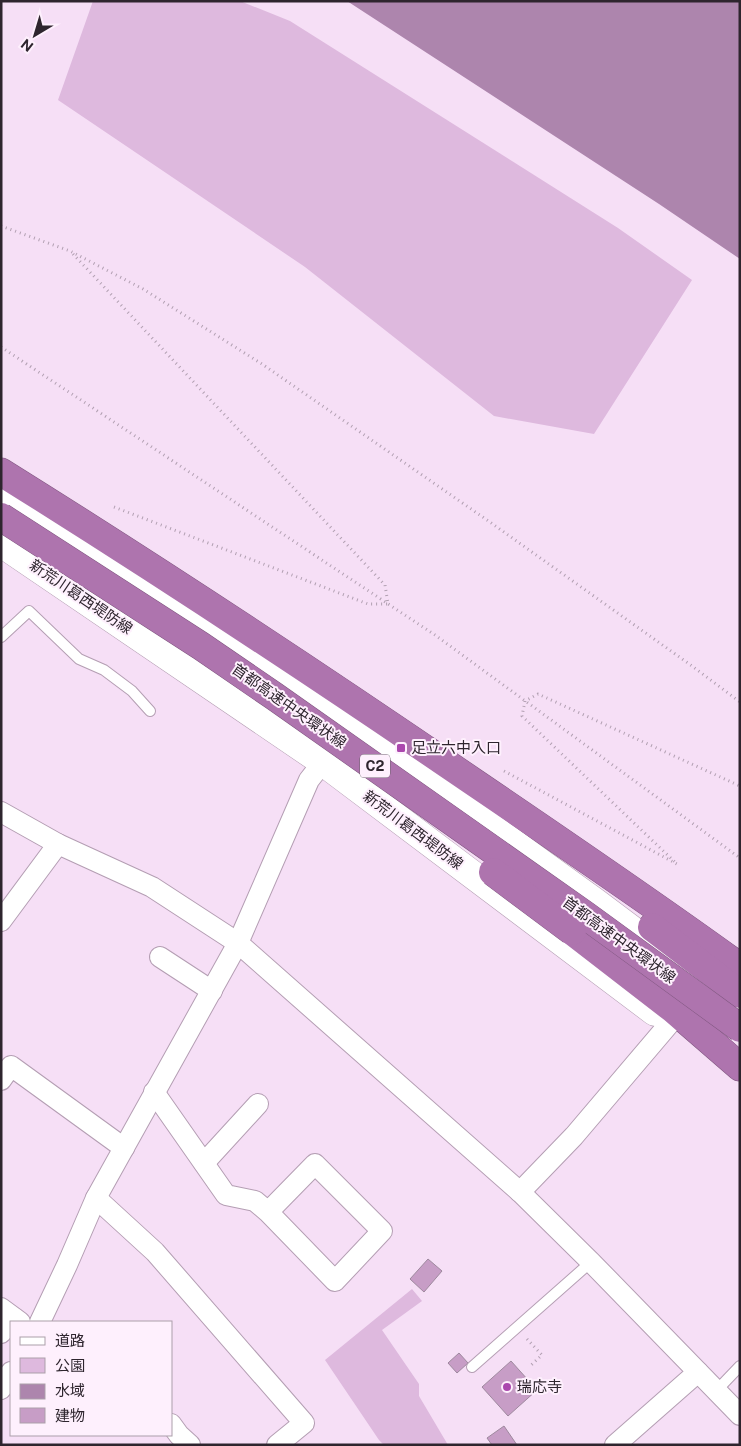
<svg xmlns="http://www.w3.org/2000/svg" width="741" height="1446" font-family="'Public Sans','Noto Sans JP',sans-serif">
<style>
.green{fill:#deb9de}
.water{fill:#ad85ad}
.building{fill:#c79dc6;stroke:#9e899e}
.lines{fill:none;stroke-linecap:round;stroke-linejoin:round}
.service-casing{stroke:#b49eb3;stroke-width:12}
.minor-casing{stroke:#b49eb3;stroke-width:22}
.secondary-casing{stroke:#b49eb3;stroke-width:29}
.motorway-casing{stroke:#815881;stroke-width:29}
.path{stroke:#b2a0b2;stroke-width:3;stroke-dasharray:1 4;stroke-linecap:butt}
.service{stroke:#fff;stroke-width:10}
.minor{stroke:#fff;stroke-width:20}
.secondary{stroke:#fff;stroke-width:28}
.motorway{stroke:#ae74ae;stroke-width:28}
.motorway-bridge-casing{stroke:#815881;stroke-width:29;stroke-linecap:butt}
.motorway-bridge{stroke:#ae74ae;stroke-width:28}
.poi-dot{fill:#ab48ae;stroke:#fef0fd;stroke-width:2}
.labels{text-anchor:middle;stroke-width:4;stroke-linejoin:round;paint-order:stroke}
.shield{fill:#fef0fd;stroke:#6c626c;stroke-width:1}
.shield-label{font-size:14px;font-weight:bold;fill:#2e252e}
.street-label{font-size:15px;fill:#2e252e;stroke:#fef0fd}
.poi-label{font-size:15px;fill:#2e252e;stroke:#fef0fd;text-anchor:start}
</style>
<rect width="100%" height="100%" fill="#f6dff6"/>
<g class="green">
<path d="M93 1H240L290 21 618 228 692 280 594 434 494 416 305 267 58 100Z"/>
<path d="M412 1289 422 1301 382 1330 419 1384V1396L448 1445H384L379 1440 325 1360Z"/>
</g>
<path class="water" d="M347 1H740V259L659 204Z"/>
<g class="building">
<path d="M428 1259 442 1271 424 1292 410 1279Z"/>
<path d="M459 1353 468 1363 457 1373 448 1363Z"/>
<path d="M511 1361 537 1390 508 1416 482 1387Z"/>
<path d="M504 1426 517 1445H492L487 1438Z"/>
</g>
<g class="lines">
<g class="service-casing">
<g id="service">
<path d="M1 637 29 611 79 659 104 670 132 691 150 711"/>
<path d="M472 1367 591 1262"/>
<path d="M717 1390 740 1366"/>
</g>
</g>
<g class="minor-casing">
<g id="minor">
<path d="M1 812 58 844 152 887 238 943 520 1192 591 1262 740 1415"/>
<path d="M1 921 58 844"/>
<path d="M160 957 212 991"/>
<path d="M1 1080 11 1066 124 1148"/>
<path d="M154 1092 226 1195 255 1201 268 1212 335 1281 382 1231 315 1164 268 1212"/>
<path d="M204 1163 258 1104"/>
<path d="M520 1192 574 1136 670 1023"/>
<path d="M96 1198 155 1252 304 1423 277 1445"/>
<path d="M1 1308 20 1322"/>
<path d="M40 1322 67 1265 96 1198 238 943 309 780 323 762 329 752"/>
<path d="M1 1333 14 1318"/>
<path d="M1 1389 11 1372"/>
<path d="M171 1424 179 1435 190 1445"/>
<path d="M615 1445 698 1372"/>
</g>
</g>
<g class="secondary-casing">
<g id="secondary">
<path d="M1 496 182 611 401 762 595 902 740 1011"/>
<path d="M1 543 323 762 655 1012"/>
</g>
</g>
<g class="motorway-casing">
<g id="motorway">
<path d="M1 472C161 572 317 675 472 781 562 842 652 903 740 967"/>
<path d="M652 927 740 994"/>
<path d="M572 931 673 1009 740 1067"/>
</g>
</g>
<g class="path">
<path d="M1 226 70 251 143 289 262 364 487 520 692 666 740 702"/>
<path d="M73 254 385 585 388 604H368L114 507"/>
<path d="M1 347 435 635 740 858"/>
<path d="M504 771 677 864 522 716 525 701 538 694 740 786"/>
<path d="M527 1339 542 1355 529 1367"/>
</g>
<use href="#service" class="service"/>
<use href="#minor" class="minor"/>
<use href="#secondary" class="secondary"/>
<use href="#motorway" class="motorway"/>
<g class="motorway-bridge-casing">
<g id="motorway-bridge">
<path d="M1 517 201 646 274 696 585 915 740 1028"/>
<path d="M493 872 572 931"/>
</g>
</g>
<use href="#motorway-bridge" class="motorway-bridge"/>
</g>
<g class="poi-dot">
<rect x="396" y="743" width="10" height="10" rx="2.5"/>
<circle cx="507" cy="1387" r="5"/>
</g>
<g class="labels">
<rect class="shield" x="360" y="754.5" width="30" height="23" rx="4"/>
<g class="shield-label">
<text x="375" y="771">C2</text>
</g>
<g class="street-label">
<text transform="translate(81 597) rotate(34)" y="5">新荒川葛西堤防線</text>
<text transform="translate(289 706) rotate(35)" y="5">首都高速中央環状線</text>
<text transform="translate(413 830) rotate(37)" y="5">新荒川葛西堤防線</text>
<text transform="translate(619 940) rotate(36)" y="5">首都高速中央環状線</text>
</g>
<g class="poi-label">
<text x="411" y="753">足立六中入口</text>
<text x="517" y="1392">瑞応寺</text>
</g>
</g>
<rect width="741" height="1446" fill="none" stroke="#2e252e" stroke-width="5"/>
<rect x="10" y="1321" width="162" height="115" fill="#fef0fd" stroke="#ab9faa"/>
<rect x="20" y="1337" width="25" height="8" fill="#ffffff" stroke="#ab9faa"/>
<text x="55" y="1346" font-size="15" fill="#2e252e">道路</text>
<rect x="20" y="1358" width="25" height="15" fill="#deb9de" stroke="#ab9faa"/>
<text x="55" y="1371" font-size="15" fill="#2e252e">公園</text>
<rect x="20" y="1384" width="25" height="15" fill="#ad85ad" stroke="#ab9faa"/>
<text x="55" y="1396" font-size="15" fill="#2e252e">水域</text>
<rect x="20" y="1408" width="25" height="15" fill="#c79dc6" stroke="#ab9faa"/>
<text x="55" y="1421" font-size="15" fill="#2e252e">建物</text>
<g transform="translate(35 35) rotate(218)" stroke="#fef0fd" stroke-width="4" paint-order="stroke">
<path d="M0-4L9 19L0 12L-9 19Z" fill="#2e252e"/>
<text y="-8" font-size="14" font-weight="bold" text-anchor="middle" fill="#2e252e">N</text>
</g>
</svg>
